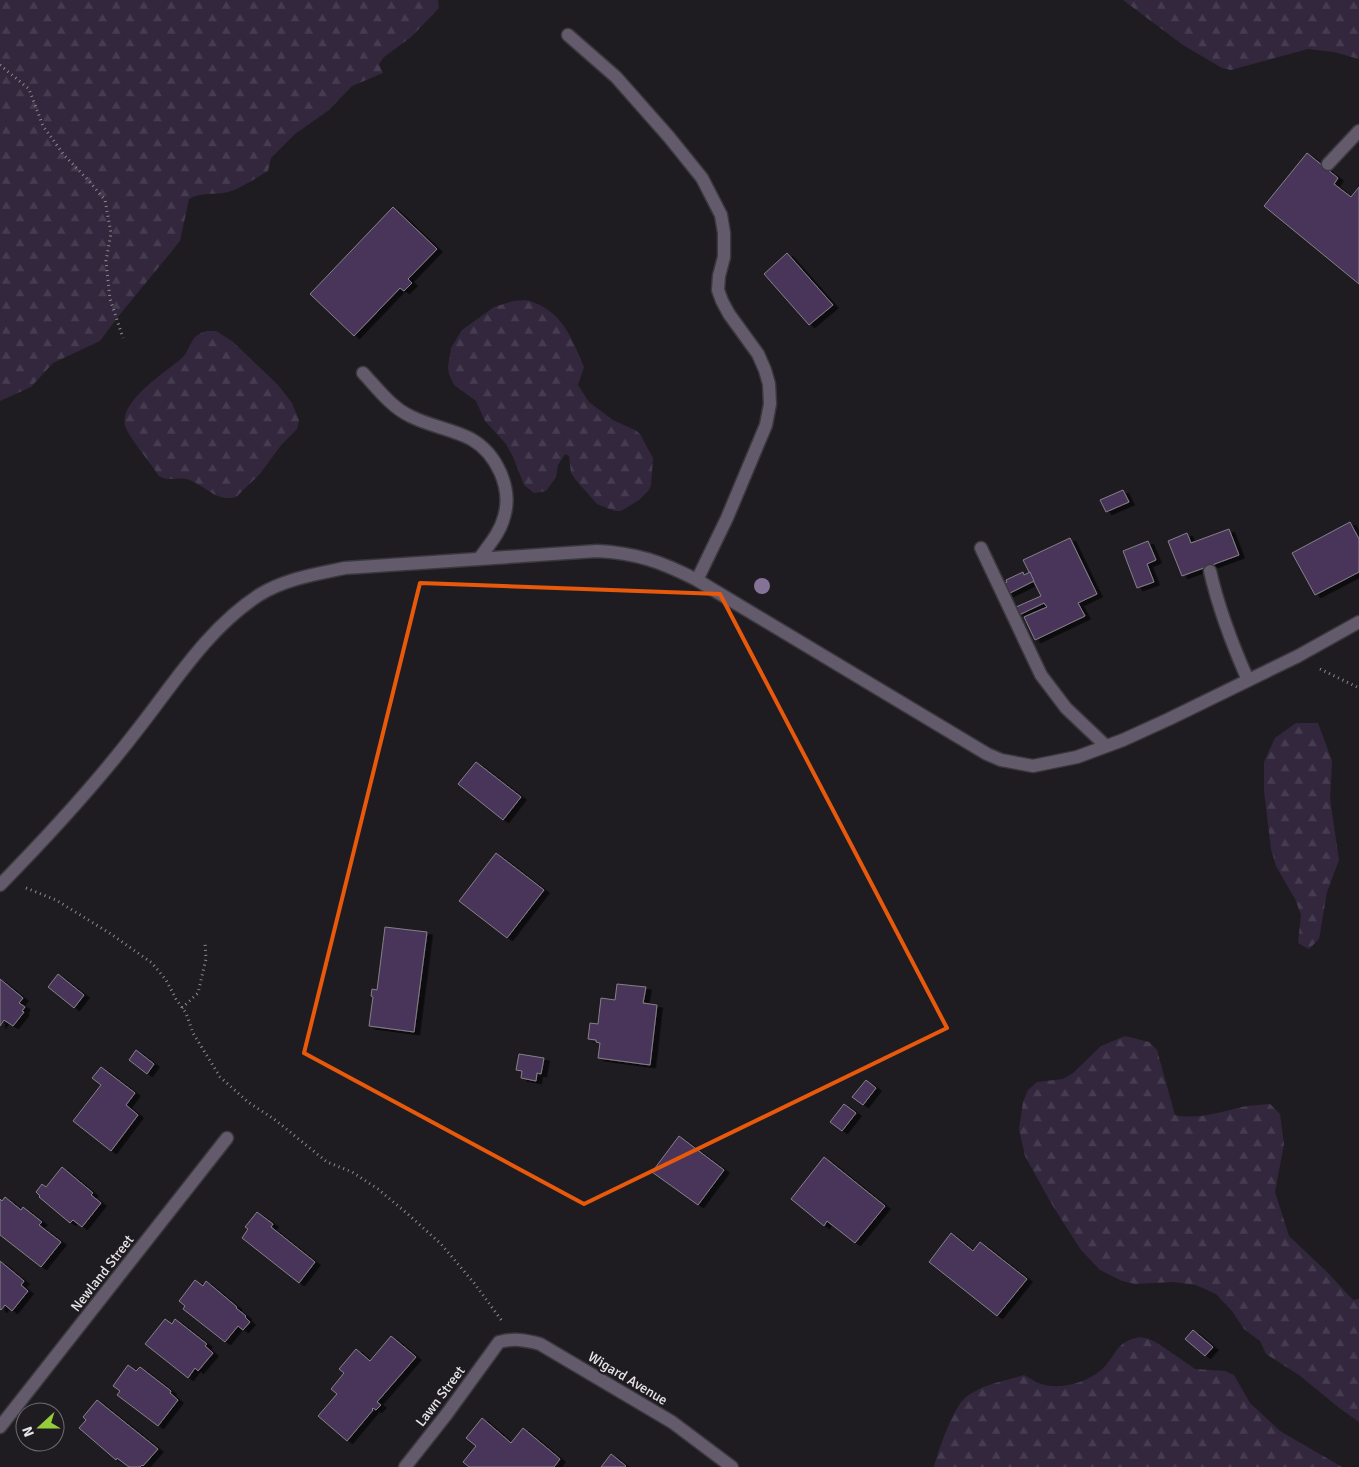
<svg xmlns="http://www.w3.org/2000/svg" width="1359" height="1467" font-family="Signika,sans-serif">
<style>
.forest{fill:url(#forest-firs)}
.building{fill:#49355a;stroke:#848188;filter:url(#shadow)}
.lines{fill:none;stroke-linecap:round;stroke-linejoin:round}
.service-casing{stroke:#3b383d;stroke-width:15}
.minor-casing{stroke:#3b383d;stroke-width:15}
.path{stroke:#8c8a8e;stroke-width:3;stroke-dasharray:1 4;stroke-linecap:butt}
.service{stroke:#635a6b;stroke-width:12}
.minor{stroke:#635a6b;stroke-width:12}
.tree{fill:#857297}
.marked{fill:none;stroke:#e8590c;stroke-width:4;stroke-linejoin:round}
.labels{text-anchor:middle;stroke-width:4.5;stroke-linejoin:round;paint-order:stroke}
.street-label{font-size:14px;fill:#e7e5e8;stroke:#1f1c21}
</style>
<defs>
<pattern id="forest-firs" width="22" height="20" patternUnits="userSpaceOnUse" patternTransform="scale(1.25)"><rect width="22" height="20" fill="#32273d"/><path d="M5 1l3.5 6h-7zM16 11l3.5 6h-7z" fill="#463c50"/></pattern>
<filter id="shadow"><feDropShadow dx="5.5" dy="3" stdDeviation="0" flood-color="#0009"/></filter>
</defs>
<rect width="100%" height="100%" fill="#1f1c21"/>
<g class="forest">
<path d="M0 0H438L439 8 411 37 384 57 379 64 383 73 352 86 329 110 295 134 271 158 268 171C256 178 242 188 228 192 215 195 200 192 189 199L180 241 117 318 100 341 53 363 31 387 0 401Z"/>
<path d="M1123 0H1359V59L1334 52 1308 49 1231 70 1222 68 1183 45Z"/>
<path d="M526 300C561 309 571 336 584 367L578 385 589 402 613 420 635 430 640 434 653 458 651 486 648 491 639 500 621 511H615L597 504 575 479 571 473 569 456 565 454 558 465 556 477 546 491 534 493 524 485 514 459 506 444 485 421 476 401 454 385 449 374 448 367 451 348 462 330 494 307 513 301Z"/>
<path d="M207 331H216L232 341 278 385 292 403 299 420 297 429 282 444 259 475 236 497C216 503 203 483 186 479 176 477 169 482 159 476 153 466 126 434 125 425 120 400 165 373 182 358 193 347 188 336 207 331Z"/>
<path d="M1296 723H1318L1332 761 1330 799 1339 860 1327 892 1319 939 1309 949 1298 943 1301 915 1295 899 1276 866 1271 849 1264 791V762L1275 738Z"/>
<path d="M1125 1036 1149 1042 1157 1050 1175 1115C1198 1120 1220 1112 1242 1107 1251 1105 1261 1105 1270 1104L1280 1114 1284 1144 1275 1192 1289 1236 1327 1272 1353 1300 1359 1299V1422L1338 1407 1299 1375 1266 1354 1260 1341 1244 1329 1232 1311 1216 1294 1196 1285 1173 1282 1135 1284 1122 1281 1100 1270 1081 1250 1051 1203 1025 1156 1019 1129 1023 1102 1028 1090 1037 1082 1063 1079 1073 1073 1101 1046Z"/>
<path d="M1140 1337 1149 1339 1159 1344 1195 1369 1225 1371 1234 1375 1250 1403 1280 1431 1342 1467H934C938 1451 952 1412 963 1400 978 1385 1005 1381 1024 1375 1030 1378 1035 1382 1041 1384 1060 1390 1085 1383 1100 1371 1118 1356 1112 1343 1140 1337Z"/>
</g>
<g class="building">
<path d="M1307 153 1338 178 1334 184 1351 197 1359 187V284L1264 206Z"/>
<path d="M393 207 437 249 408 279 412 283 404 291 400 288 354 336 310 294Z"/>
<path d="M787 253 833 305 809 325 764 274Z"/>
<path d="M1123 490 1129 502 1106 512 1100 500Z"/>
<path d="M1350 522 1359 539V572L1315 595 1292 553Z"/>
<path d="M1229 529 1239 555 1182 576 1168 541 1187 533 1191 543Z"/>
<path d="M1070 538 1097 594 1078 603 1085 616 1035 640 1024 617 1047 607 1044 603 1019 615 1016 607 1041 596 1023 560Z"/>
<path d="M1148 541 1156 560 1147 564 1154 582 1137 588 1123 551Z"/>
<path d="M1023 572 1024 575 1030 572 1034 581 1008 594 1003 584 1007 582 1006 580Z"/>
<path d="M476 762 521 797 503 820 458 784Z"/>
<path d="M496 853 544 890 507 938 459 901Z"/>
<path d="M385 927 427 932 414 1032 369 1026 373 997 371 996 372 989 377 990Z"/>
<path d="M58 974 84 995 74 1008 48 987Z"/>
<path d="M0 979 23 998 19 1003 25 1007 22 1011 24 1012 13 1026 4 1020 0 1026Z"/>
<path d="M617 984 646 987 643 1003 657 1005 650 1065 598 1058 600 1043 596 1042V1040L588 1039 590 1023 598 1024 601 998 615 1000Z"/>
<path d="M136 1050 154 1064 147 1074 129 1060Z"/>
<path d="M519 1054 544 1058 541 1074 537 1073 536 1081 521 1078 522 1071 516 1070Z"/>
<path d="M101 1067 135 1093 126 1105 138 1115 111 1151 73 1121 101 1085 92 1078Z"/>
<path d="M866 1080 876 1088 863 1105 852 1097Z"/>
<path d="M844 1104 856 1113 842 1131 830 1122Z"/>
<path d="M679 1136 724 1170 698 1205 652 1172Z"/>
<path d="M824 1157 885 1206 855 1243 827 1221 824 1226 791 1199Z"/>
<path d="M62 1167 93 1193 91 1195 101 1203 82 1227 73 1220 70 1223 39 1197 40 1196 36 1192 42 1184 46 1187Z"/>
<path d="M5 1197 21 1210 23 1207 42 1222 39 1225 61 1242 41 1267 0 1235V1199L2 1201Z"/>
<path d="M257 1212 273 1224 271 1227 315 1262 299 1283 242 1238 248 1229 245 1227Z"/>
<path d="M951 1233 973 1251 980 1242 1027 1279 997 1316 929 1262Z"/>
<path d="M0 1261 24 1281 21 1285 28 1291 12 1311 5 1305 1 1310 0 1309Z"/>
<path d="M195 1280 203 1286 206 1281 237 1307 236 1308 246 1316 245 1317 250 1322 243 1330 238 1326 225 1342 183 1309 185 1306 179 1301Z"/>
<path d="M165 1319 172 1324 175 1319 207 1344 205 1346 213 1353 198 1371 195 1368 188 1378 145 1344Z"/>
<path d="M1193 1330 1213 1347 1205 1356 1185 1339Z"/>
<path d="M391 1336 416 1357 377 1402 381 1405 376 1410 373 1408 372 1409 373 1410 347 1441 318 1416 337 1394 331 1389 344 1373 339 1369 356 1349 370 1361Z"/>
<path d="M128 1365 136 1371 140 1367 171 1391 170 1393 178 1400 158 1426 117 1395 120 1391 113 1386Z"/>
<path d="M97 1400 158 1449 143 1466 142 1465 140 1467H129L117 1458 116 1460 79 1428 86 1420 83 1417Z"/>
<path d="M482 1418 511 1443 523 1428 560 1459 554 1467H469L463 1462 476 1446 466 1438Z"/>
<path d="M611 1454 626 1466 625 1467H601Z"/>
</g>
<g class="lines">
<g class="service-casing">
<g id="service">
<path d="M568 35 616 77 669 137 702 178 721 215 724 233V257L719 276 718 290 722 301 729 314 758 354 765 370 769 384 770 404 766 425 727 518 697 580"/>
<path d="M1328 164 1359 131"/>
<path d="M363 373C377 388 391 407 410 416 429 426 452 429 471 439 496 453 513 488 504 517 500 533 488 546 479 559"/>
<path d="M981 548 1041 675 1066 708 1106 746"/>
<path d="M1210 571C1219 610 1232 644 1248 680"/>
<path d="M0 885C48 836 96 784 138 729 175 682 207 629 259 595 285 579 316 574 345 568L597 551C637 553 662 562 697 580L987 754 1001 760 1033 766 1077 757 1123 740 1169 719 1298 656 1359 622"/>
</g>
</g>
<g class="minor-casing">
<g id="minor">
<path d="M0 1427 227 1138"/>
<path d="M405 1467 446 1415 499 1342C514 1338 525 1340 540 1344L672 1422 732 1467"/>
</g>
</g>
<g class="path">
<path d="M0 65 29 89 43 126 64 155 89 181 105 200 111 233 106 261 110 299 123 338"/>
<path d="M1320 669 1359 688"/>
<path d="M26 888 56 900 111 934 152 963 166 980 176 999 186 1013 193 1033 220 1077 248 1102 274 1119 327 1162 352 1172 378 1189 410 1216 441 1244 474 1283 502 1321"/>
<path d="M182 1008 198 993 206 959 205 943"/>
</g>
<use href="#service" class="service"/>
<use href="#minor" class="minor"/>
</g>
<circle class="tree" cx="762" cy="586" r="8"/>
<path class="marked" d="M420 583 720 594 947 1028 584 1204 304 1053Z"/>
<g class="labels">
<g class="street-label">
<text transform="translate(102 1273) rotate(-52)" y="5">Newland Street</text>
<text transform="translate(628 1378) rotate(31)" y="5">Wigard Avenue</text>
<text transform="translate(440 1396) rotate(-53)" y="5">Lawn Street</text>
</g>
</g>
<g transform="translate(40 1427) rotate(249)"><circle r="24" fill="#1f1c21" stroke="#6f6c71"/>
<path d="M0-4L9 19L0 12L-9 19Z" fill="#95cc3a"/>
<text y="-8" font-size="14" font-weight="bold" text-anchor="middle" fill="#e7e5e8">N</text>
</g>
</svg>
